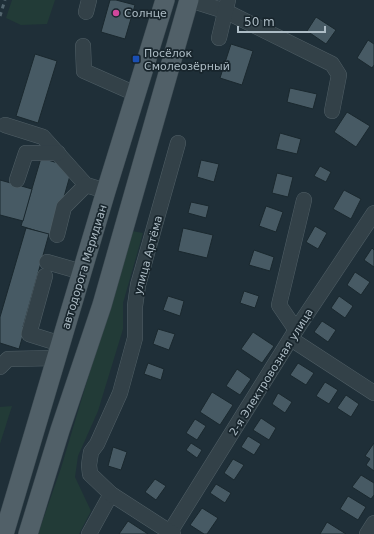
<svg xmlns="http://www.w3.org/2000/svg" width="374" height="534" font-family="'DejaVu Sans',sans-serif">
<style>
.green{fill:#223b37}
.building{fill:#475a64;stroke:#1a282e}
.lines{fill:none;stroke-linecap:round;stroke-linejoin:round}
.minor-casing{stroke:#505f66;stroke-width:16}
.major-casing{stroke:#3c4a52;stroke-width:20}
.minor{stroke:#334148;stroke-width:15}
.major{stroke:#516068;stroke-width:19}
.rail{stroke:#54666f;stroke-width:3;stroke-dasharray:4 4;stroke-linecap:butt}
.hotel-dot{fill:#d1479c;stroke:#18252c;stroke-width:1.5}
.transit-dot{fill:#1a4fb4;stroke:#18252c;stroke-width:1.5}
.labels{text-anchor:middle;stroke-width:3.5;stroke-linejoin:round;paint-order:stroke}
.poi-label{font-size:11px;fill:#adbcc5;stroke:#18252c;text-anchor:start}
.street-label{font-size:11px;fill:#adbcc5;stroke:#18252c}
</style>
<rect width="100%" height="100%" fill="#1f2f38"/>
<g class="green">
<path d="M12 0H55L47 24 21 25 6 18Z"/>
<path d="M132 231 143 233 123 303V329L98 411 78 456 75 477 91 511 79 534H38L61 468Z"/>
<path d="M12 406 0 444V407Z"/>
</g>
<g class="building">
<path d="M110 0H116L135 5 125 39 101 32Z"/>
<path d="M316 17 336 30 326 44 307 31Z"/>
<path d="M368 40 374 44V65L372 68 357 58Z"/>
<path d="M231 44 253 51 242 85 220 78Z"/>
<path d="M35 54 57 61 38 123 16 116Z"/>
<path d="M290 88 317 94 313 109 287 102Z"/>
<path d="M347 112 370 126 356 147 334 132Z"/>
<path d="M280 133 301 139 297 154 276 149Z"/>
<path d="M41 158 68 166 71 172 53 236 21 226Z"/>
<path d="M201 160 219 164 214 182 197 177Z"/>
<path d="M320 166 331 172 326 182 314 176Z"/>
<path d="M277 173 293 177 288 197 272 193Z"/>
<path d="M0 180 32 189 23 221 0 215Z"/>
<path d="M344 190 361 199 351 219 333 209Z"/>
<path d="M191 202 209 206 206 218 188 213Z"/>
<path d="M266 206 283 212 276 232 259 226Z"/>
<path d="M315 226 327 233 318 249 306 242Z"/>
<path d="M26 228 49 234 23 327 25 328 19 349 0 343V317Z"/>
<path d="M183 228 213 235 207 258 178 251Z"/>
<path d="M372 248 374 250V267L364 260Z"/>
<path d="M254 250 274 257 270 271 249 265Z"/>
<path d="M355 272 370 282 361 295 347 285Z"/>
<path d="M244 291 259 296 255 308 240 303Z"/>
<path d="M168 296 184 301 180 316 163 310Z"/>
<path d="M339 296 353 306 345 318 331 308Z"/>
<path d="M322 321 336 330 328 342 314 332Z"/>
<path d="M158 329 175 334 169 350 153 344Z"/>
<path d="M253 332 274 346 262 363 241 349Z"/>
<path d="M148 363 164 369 161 380 144 374Z"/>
<path d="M298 363 314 373 306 385 290 375Z"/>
<path d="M237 369 251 379 240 395 226 386Z"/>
<path d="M325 382 338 390 329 404 316 396Z"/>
<path d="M212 392 233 405 220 425 200 412Z"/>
<path d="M278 393 292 402 285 413 272 404Z"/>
<path d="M346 395 359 404 351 417 337 408Z"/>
<path d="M261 418 276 428 269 440 253 430Z"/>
<path d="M195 419 206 426 197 440 186 433Z"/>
<path d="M248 436 261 444 254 455 241 447Z"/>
<path d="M191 443 202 450 197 458 186 450Z"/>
<path d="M374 443V471L366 465 370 459 365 456Z"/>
<path d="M113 447 127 452 121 470 108 466Z"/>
<path d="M233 459 244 465 234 480 224 473Z"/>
<path d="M361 475 374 483V495L371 499 352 487Z"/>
<path d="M155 479 166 486 156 500 145 492Z"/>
<path d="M216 484 231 493 225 503 210 493Z"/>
<path d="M348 496 366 507 358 520 340 509Z"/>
<path d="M202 508 218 518 207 534H204L190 525Z"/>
<path d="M128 521 148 534H119Z"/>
<path d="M327 522 346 534H320Z"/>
</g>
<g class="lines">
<g class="minor-casing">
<g id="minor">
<path d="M190 0 225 11 332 64 339 75 332 111"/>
<path d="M86 12 89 0"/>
<path d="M219 38 228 0"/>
<path d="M83 46 84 71 136 94"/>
<path d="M5 125 43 137 86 185"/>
<path d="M17 180 26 153H58"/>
<path d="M57 235 64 207 86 185 106 191"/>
<path d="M47 262 82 272"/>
<path d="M45 276 29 334 61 344"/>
<path d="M296 330 279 305 304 200"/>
<path d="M291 339 374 393"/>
<path d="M0 367 8 359 56 358"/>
<path d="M170 532 296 330 374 213"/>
<path d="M89 534 111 494"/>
<path d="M173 534 111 494 90 474 89 465 91 452 97 444 120 393 135 338V306L138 285 178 143"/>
<path d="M367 534 374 523"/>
</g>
</g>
<g class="major-casing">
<g id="major">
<path d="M4 534 106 191 165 0"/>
<path d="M28 534 60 430 102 305 189 0"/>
</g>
</g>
<use href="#minor" class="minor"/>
<use href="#major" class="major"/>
<path class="rail" d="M0 16 5 0"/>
</g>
<circle class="hotel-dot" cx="116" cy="13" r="4"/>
<rect class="transit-dot" x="132" y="55" width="8" height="8" rx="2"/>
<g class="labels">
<g class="poi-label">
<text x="124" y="17">Солнце</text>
<text x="144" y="57">Посёлок<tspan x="144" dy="13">Смолеозёрный</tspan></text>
</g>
<g class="street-label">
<text transform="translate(148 255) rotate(-75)" y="4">улица Артёма</text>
<text transform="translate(84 267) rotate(-73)" y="4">автодорога Меридиан</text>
<text transform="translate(271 372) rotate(-58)" y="4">2-я Электровозная улица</text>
</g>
</g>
<path d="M238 26v6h87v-6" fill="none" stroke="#adbcc5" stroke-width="2"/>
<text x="244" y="26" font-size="12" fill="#adbcc5" stroke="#18252c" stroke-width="3" paint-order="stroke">50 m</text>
</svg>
